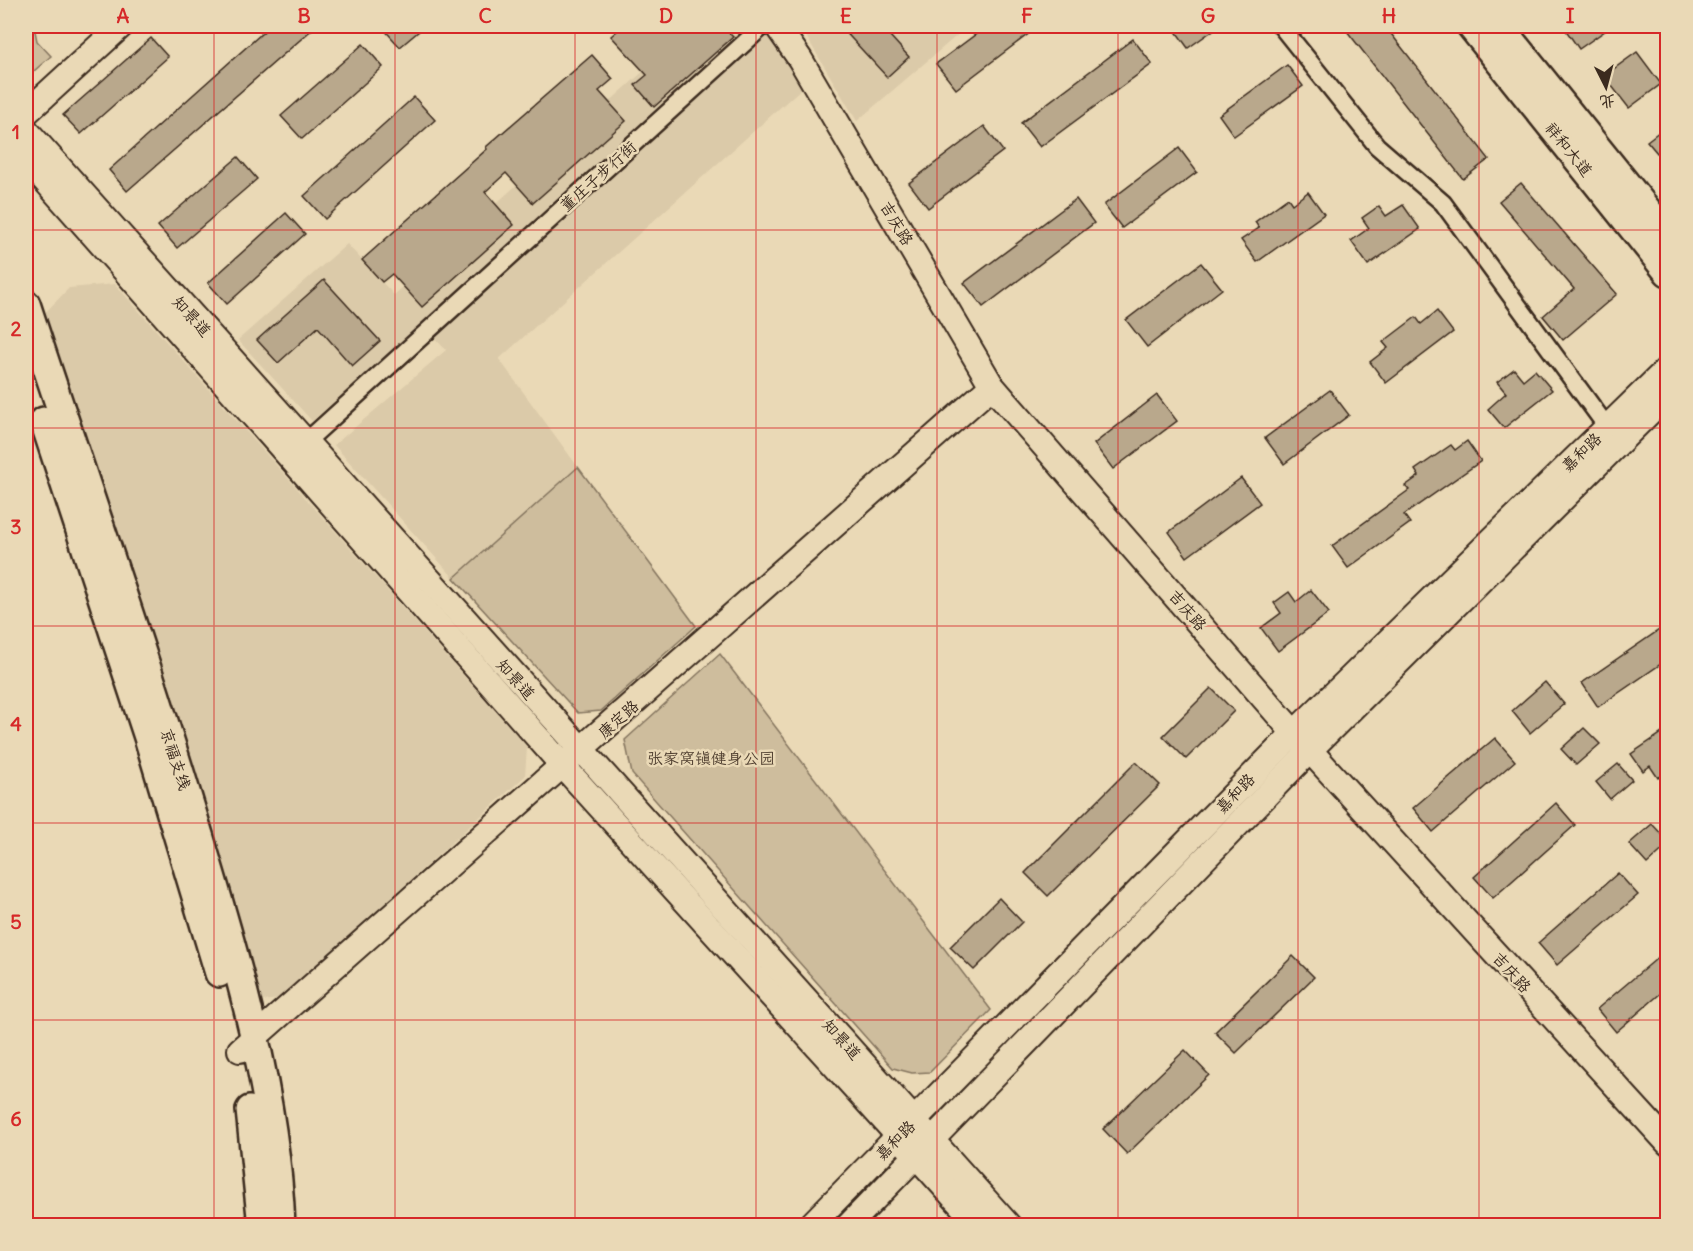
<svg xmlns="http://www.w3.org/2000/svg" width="1693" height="1251" font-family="Delius,'LXGW WenKai TC',sans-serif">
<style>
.built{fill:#dbcaa9}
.green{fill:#cebd9d;stroke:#84745e;stroke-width:1.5}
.building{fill:#b9a88c;stroke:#3b2a1e;stroke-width:1.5}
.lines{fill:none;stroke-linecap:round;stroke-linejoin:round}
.street-casing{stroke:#3b2a1e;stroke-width:21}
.secondary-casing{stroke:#3b2a1e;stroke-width:28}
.primary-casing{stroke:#3b2a1e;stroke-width:32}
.street{stroke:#ead9b6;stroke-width:16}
.secondary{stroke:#ead9b6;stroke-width:24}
.primary{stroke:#ead9b6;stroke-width:27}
.grid{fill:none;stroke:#d62828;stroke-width:1.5;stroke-opacity:0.55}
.labels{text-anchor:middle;stroke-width:5;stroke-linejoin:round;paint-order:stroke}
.street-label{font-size:16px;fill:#3b2a1e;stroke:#ead9b6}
.park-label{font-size:16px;fill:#514031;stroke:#ead9b6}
.neatline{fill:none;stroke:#d62828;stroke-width:2}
.grid-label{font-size:20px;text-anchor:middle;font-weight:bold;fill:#d62828}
</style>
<rect width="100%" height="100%" fill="#ead9b6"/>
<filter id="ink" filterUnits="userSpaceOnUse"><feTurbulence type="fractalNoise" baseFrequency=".0167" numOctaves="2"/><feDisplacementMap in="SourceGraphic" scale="12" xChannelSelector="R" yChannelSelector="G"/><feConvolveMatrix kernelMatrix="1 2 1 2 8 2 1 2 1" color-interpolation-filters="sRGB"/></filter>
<g filter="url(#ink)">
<g class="built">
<path d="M694 26H765L802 88 499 359 578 467 454 578 334 445 446 350 422 325 312 421 238 340 347 244 394 295Z"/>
<path d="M800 26H968L857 121Z"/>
<path d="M115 284 527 747 525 776 280 999 261 1001 204 801 41 317 69 288Z"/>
</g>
<g class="green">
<path d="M26 26H34L37 41 51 56 26 78Z"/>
<path d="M578 467 696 626 601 711 578 713 454 578Z"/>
<path d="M720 654 991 1010 930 1072 912 1073 893 1068 632 774 625 740Z"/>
</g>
<g class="building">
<path d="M270 26H316L127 191 109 170Z"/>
<path d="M381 26H425L400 47Z"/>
<path d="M623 26H722L733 37 654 107 635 85 647 75 611 36Z"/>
<path d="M840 26H881L909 57 887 77Z"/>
<path d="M987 26H1039L956 89 936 64Z"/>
<path d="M1172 26H1219L1188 48Z"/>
<path d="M1343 26H1385L1489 159 1463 179Z"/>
<path d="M1563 26H1612L1579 49Z"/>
<path d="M151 38 168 57 81 134 63 115Z"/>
<path d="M1133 39 1152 64 1040 147 1021 123Z"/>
<path d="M363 44 383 67 302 139 281 116Z"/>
<path d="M1637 52 1661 84 1629 108 1604 76Z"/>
<path d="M592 55 613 79 599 91 626 121 533 203 506 173 485 192 514 225 422 307 392 274 382 282 362 260 487 149 486 147Z"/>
<path d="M1287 65 1303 86 1234 136 1219 115Z"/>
<path d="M414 97 435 120 325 219 304 196Z"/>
<path d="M1668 125V166L1647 141Z"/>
<path d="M984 126 1003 151 928 208 909 183Z"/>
<path d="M1179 148 1197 172 1122 228 1104 205Z"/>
<path d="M238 157 257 179 177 248 158 226Z"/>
<path d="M1521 183 1617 294 1563 340 1543 316 1574 289 1499 201Z"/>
<path d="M1308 192 1324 214 1257 262 1241 240 1259 228 1255 222 1288 198 1292 204Z"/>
<path d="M1076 199 1094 223 983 307 964 283Z"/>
<path d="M1403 205 1420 229 1368 265 1351 241 1369 228 1362 218 1379 206 1386 216Z"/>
<path d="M286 213 305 234 227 304 208 283Z"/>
<path d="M1201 263 1222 289 1147 347 1126 320Z"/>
<path d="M324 280 380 341 352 366 318 327 278 363 257 340Z"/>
<path d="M1437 311 1453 332 1386 383 1370 362 1388 348 1383 342 1416 317 1421 324Z"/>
<path d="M1514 369 1523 380 1535 370 1552 390 1504 428 1488 409 1506 393 1497 382Z"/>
<path d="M1330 390 1349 415 1284 464 1265 438Z"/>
<path d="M1157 395 1177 421 1113 469 1094 444Z"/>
<path d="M1467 441 1481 461 1404 515 1410 523 1348 568 1332 546 1409 490 1405 486 1419 476 1415 470 1451 445 1455 450Z"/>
<path d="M1241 478 1260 503 1187 557 1169 532Z"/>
<path d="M1311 590 1329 613 1278 651 1261 628 1281 613 1274 603 1289 592 1296 602Z"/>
<path d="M1668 624V659L1598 707 1582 683Z"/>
<path d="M1545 682 1564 704 1530 733 1512 711Z"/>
<path d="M1211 688 1234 711 1186 759 1163 736Z"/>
<path d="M1584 728 1600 744 1576 765 1561 749Z"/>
<path d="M1668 729V772L1658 778 1650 766 1643 771 1631 754Z"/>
<path d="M1495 738 1515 761 1433 832 1413 808Z"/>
<path d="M1136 762 1160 785 1048 896 1025 873Z"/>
<path d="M1618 764 1632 780 1610 799 1596 782Z"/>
<path d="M1556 803 1575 825 1493 898 1474 877Z"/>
<path d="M1652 824 1668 841V845L1647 864 1629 844Z"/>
<path d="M1618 873 1638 895 1557 965 1538 943Z"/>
<path d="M999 898 1022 922 974 970 950 947Z"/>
<path d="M1668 949V987L1616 1032 1597 1009Z"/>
<path d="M1293 956 1314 977 1236 1053 1215 1032Z"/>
<path d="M1185 1050 1209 1075 1127 1154 1103 1129Z"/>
</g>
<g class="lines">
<g class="street-casing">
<g id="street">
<path d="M1281 26 1377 146 1443 203 1607 427"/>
<path d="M298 449 763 26"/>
</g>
</g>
<g class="secondary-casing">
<g id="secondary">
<path d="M777 26 800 59 992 386 1294 733 1668 1143"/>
<path d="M26 113 121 26"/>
<path d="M26 130 1009 1226"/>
<path d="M26 159 564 767 980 1226"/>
<path d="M240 1050 992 386"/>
<path d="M810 1226 1294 733 1668 368"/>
<path d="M848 1226 1311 749 1668 394"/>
</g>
</g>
<g class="primary-casing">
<g id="primary">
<path d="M1471 26 1668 272"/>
<path d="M1499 26 1668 236"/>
<path d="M26 304C84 481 146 657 199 835 237 962 276 1092 281 1226"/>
<path d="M44 421 148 737 219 973"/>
<path d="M250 1110 262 1226"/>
</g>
</g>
<use href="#street" class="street"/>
<use href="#secondary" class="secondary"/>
<use href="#primary" class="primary"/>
</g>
</g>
<path class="grid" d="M214 26V1226M395 26V1226M575 26V1226M756 26V1226M937 26V1226M1118 26V1226M1298 26V1226M1479 26V1226M26 230H1668M26 428H1668M26 626H1668M26 823H1668M26 1020H1668"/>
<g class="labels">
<g class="street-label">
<text transform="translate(1569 149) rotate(51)" y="6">祥和大道</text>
<text transform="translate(598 176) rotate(-42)" y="6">董庄子步行街</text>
<text transform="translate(897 223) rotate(59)" y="6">吉庆路</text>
<text transform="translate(192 316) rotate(48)" y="6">知景道</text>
<text transform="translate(1581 452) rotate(-44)" y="6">嘉和路</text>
<text transform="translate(1188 610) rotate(49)" y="6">吉庆路</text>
<text transform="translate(516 679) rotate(48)" y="6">知景道</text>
<text transform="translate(618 719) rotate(-42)" y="6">康定路</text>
<text transform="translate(176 759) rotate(72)" y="6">京福支线</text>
<text transform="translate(1235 793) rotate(-46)" y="6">嘉和路</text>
<text transform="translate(1512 972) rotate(48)" y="6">吉庆路</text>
<text transform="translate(842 1039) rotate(48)" y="6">知景道</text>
<text transform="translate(895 1140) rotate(-45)" y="6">嘉和路</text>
</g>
<g class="park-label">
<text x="711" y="764">张家窝镇健身公园</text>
</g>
</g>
<rect width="1693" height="1251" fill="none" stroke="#ead9b6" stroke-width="66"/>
<g transform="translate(1606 87) rotate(174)" stroke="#ead9b6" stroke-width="4.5" paint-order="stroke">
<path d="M0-4.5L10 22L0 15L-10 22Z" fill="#3b2a1e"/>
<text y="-9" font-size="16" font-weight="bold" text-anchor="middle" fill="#3b2a1e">北</text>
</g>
<rect x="33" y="33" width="1627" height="1185" class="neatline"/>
<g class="grid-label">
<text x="123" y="23">A</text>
<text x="304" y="23">B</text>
<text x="485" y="23">C</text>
<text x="666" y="23">D</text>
<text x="846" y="23">E</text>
<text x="1027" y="23">F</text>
<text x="1208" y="23">G</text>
<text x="1389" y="23">H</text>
<text x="1570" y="23">I</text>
<text x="16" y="139">1</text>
<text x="16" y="336">2</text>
<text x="16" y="534">3</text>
<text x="16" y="731">4</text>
<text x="16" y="929">5</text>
<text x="16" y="1126">6</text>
</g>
</svg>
